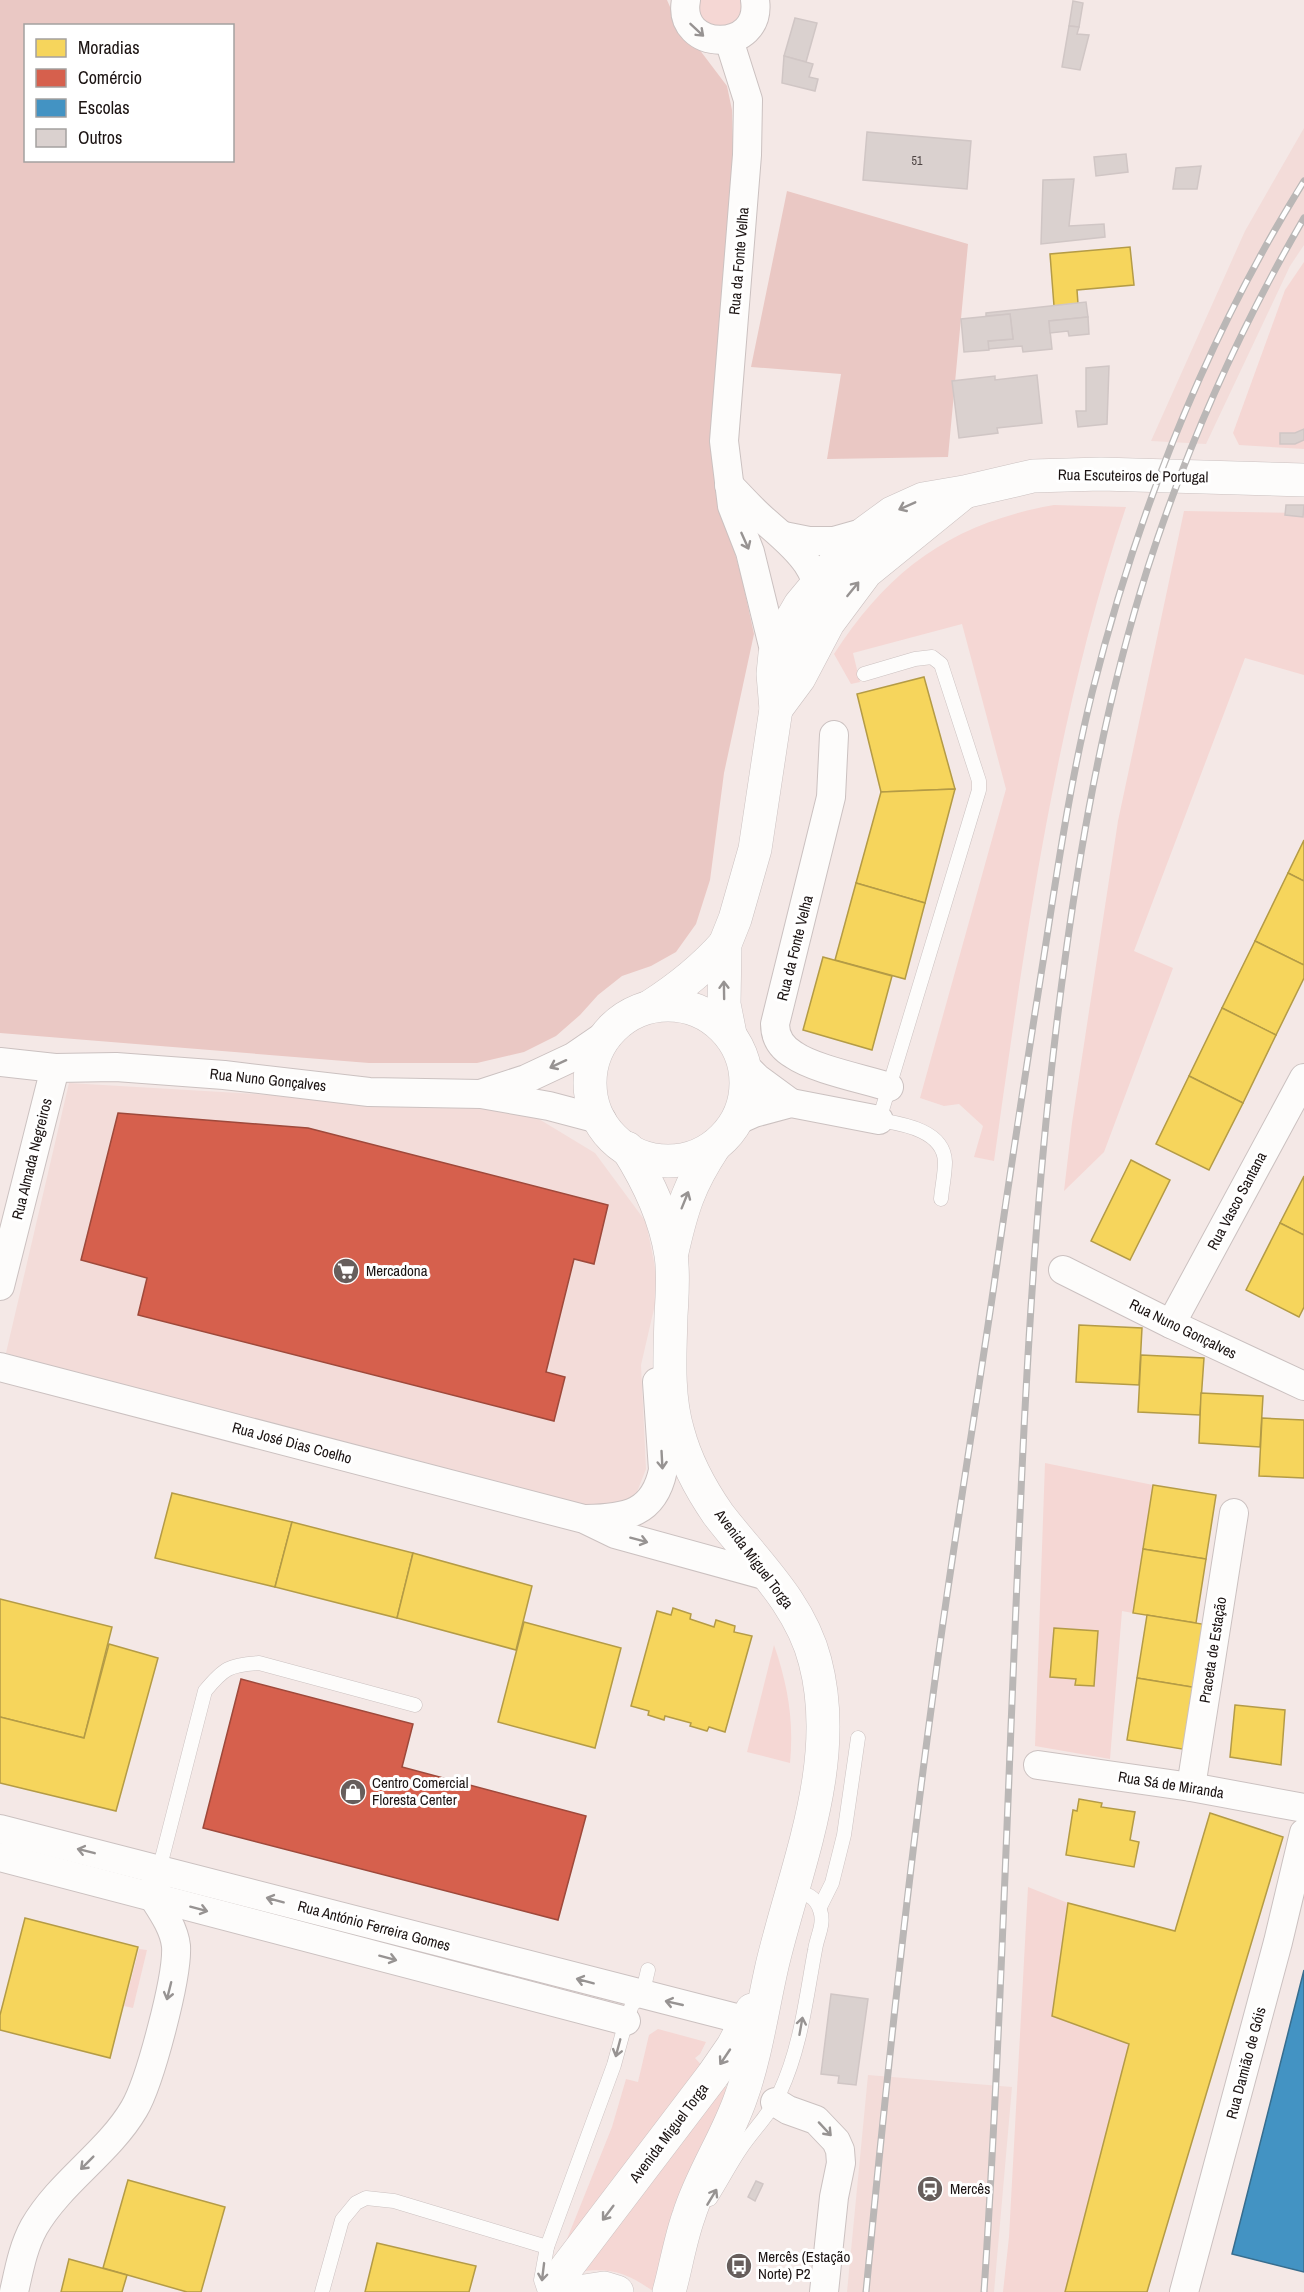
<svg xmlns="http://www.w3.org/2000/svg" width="1304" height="2292" font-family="'Archivo Narrow',sans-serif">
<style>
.built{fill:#f3dcd9}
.green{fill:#f5d7d4}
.forest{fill:#eac8c4;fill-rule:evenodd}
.homes{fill:#f6d55c;stroke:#b49b46;stroke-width:1.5}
.shops{fill:#d6604d;stroke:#9e493b;stroke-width:1.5}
.schools{fill:#4393c3;stroke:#376d8e;stroke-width:1.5}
.building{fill:#dad1cf;stroke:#d0c6c5;stroke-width:1.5}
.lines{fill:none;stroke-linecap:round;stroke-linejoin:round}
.service-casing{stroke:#cbc1c0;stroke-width:15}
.minor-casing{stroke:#cbc1c0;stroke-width:30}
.tertiary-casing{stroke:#cbc1c0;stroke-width:34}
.service{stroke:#fdfcfb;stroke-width:14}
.minor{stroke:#fdfcfb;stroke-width:28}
.tertiary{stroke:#fdfcfb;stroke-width:33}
.rail-casing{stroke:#bab7b6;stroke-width:7}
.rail{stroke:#fff;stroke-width:4.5;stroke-dasharray:14;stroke-linecap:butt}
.oneway{stroke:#979392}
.labels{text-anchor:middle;stroke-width:6;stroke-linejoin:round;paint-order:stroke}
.number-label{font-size:12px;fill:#4d4443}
.street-label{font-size:15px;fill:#1b1312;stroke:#fff}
.poi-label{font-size:15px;fill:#1b1312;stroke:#fff;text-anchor:start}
</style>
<rect width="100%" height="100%" fill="#f4e8e6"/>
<g class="built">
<path d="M1304 128V245L1290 266 1206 444 1151 441 1245 231Z"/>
<path d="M69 1083 524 1110 595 1153 646 1222 659 1287 641 1365 646 1469 635 1497 600 1512 142 1392 6 1353Z"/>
<path d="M868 2075 1012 2087 994 2292H847Z"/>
</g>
<g class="green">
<path d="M686 0H755L719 41Z"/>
<path d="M1304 262V449L1239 445 1233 433 1285 290Z"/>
<path d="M1054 505 1126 507C1055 719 1025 941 994 1161L974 1157 983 1126 959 1104 944 1106 920 1098 1006 789 962 624 853 653 860 682 851 684 834 654C889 569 952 523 1054 505Z"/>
<path d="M1184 511 1304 513V675L1245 658 1134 951 1173 968 1104 1152 1064 1191 1072 1123 1118 821Z"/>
<path d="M1045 1463 1153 1485 1133 1613 1122 1611 1110 1759 1035 1746Z"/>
<path d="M774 1645C788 1685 794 1722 790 1763L747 1752Z"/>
<path d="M1028 1887 1068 1903 1052 2016 1129 2044 1065 2292H1003L1009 2237Z"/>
<path d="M139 1949 147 1950 133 2008 124 2006Z"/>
<path d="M658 2029 706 2042 700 2054 695 2058 704 2068 571 2241 567 2239 612 2127 626 2079 638 2082 649 2035Z"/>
<path d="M722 2086 728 2088 654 2292C627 2272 609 2267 576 2272Z"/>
</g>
<g class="forest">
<path d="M0 0H667L674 16 727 86 732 110 734 204 718 492 742 579 754 634 724 773 710 880 696 924 676 952 651 966 622 976 598 995 580 1015 556 1036 524 1052 477 1063H369L0 1033ZM26 26H232V160H26Z"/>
<path d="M787 191 968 244 948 457 827 459 841 374 751 367Z"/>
</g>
<g class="homes">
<path d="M1130 247 1134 285 1077 290 1078 304 1054 306 1050 254Z"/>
<path d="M924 677 955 789 881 792 857 694Z"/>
<path d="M955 789 925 903 856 883 881 792Z"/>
<path d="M1304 840V881L1288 873Z"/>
<path d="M1288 873 1304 881V965L1255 941Z"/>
<path d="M856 883 925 903 905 979 835 960Z"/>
<path d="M1255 941 1304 965V978L1276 1035 1222 1008Z"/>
<path d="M823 957 892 976 872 1050 803 1030Z"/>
<path d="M1222 1008 1276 1035 1243 1103 1189 1076Z"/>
<path d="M1189 1076 1243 1103 1209 1170 1156 1144Z"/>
<path d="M1131 1160 1170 1180 1130 1260 1091 1241Z"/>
<path d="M1304 1176V1235L1280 1223Z"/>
<path d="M1280 1223 1304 1235V1307L1299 1317 1246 1290Z"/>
<path d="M1079 1325 1142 1328 1139 1385 1076 1382Z"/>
<path d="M1141 1355 1204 1358 1200 1415 1138 1412Z"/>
<path d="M1201 1393 1263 1396 1260 1447 1199 1443Z"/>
<path d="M1262 1418 1304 1420V1478L1259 1476Z"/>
<path d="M1153 1485 1216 1495 1206 1559 1143 1549Z"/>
<path d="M172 1493 292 1522 275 1587 155 1558Z"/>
<path d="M292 1522 413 1553 397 1618 275 1587Z"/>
<path d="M1143 1549 1206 1559 1196 1623 1133 1613Z"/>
<path d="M413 1553 532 1586 516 1650 397 1618Z"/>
<path d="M0 1599 112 1627 84 1738 0 1717Z"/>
<path d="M673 1608 691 1614 690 1619 714 1627 716 1620 735 1626 734 1632 752 1636 725 1732 709 1727 707 1731 690 1726 691 1723 665 1716 664 1720 648 1715 649 1711 631 1706 657 1611 671 1615Z"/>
<path d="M1147 1615 1208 1625 1198 1688 1137 1678Z"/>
<path d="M524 1622 621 1648 595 1748 498 1722Z"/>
<path d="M1054 1628 1098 1631 1094 1686 1075 1685 1076 1679 1050 1677Z"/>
<path d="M109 1644 158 1658 116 1811 0 1783V1717L84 1738Z"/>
<path d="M1137 1678 1198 1688 1188 1750 1127 1740Z"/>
<path d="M1235 1705 1285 1710 1281 1765 1230 1757Z"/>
<path d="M1079 1799 1102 1803 1101 1807 1135 1812 1130 1840 1139 1842 1134 1867 1066 1855 1073 1810 1077 1811Z"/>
<path d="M1210 1813 1283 1837 1147 2292H1065L1129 2044 1052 2016 1068 1903 1175 1931Z"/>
<path d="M25 1918 138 1947 110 2058 0 2030V2015Z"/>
<path d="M128 2180 225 2207 201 2292H187L103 2268Z"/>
<path d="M377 2243 476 2266 469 2292H365Z"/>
<path d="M69 2259 127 2275 122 2292H61Z"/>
</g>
<g class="shops">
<path d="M118 1113 308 1128 608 1205 594 1264 574 1259 546 1372 565 1377 554 1421 138 1315 147 1278 81 1260Z"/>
<path d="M241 1679 413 1724 402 1767 586 1816 558 1920 203 1828Z"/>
</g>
<path class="schools" d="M1304 1970V2272L1232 2254Z"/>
<g class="building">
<path d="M1073 1 1083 3 1079 27 1069 26Z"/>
<path d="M795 18 817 23 806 62 784 56Z"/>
<path d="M1069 26 1079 27 1077 34 1089 35 1080 70 1062 67Z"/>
<path d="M784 56 813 64 809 77 818 79 815 91 782 83Z"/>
<path d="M867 132 971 141 967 189 863 180Z"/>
<path d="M1126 154 1128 172 1096 176 1094 157Z"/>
<path d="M1201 166 1197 189H1173L1176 168Z"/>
<path d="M1074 179 1069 226 1104 224 1105 237 1041 244 1043 180Z"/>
<path d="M1086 302 1088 317 1049 321 1052 349 1023 352 1022 346 988 349V341L1013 339 1010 314 986 316V313Z"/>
<path d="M1010 314 1013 339 988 341 989 350 964 352 961 319Z"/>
<path d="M1088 317 1089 334 1069 336 1068 331 1050 333 1049 321Z"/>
<path d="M1109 366 1107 424 1078 427 1076 411H1086V368Z"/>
<path d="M1037 375 1042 423 997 428 998 433 959 438 952 381 995 376V380Z"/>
<path d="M1304 429V440L1295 444H1280V433H1295Z"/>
<path d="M1286 505H1304L1303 517 1285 515Z"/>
<path d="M831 1994 868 1999 856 2085 838 2083 839 2076 821 2074Z"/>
<path d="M756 2181 763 2184 755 2201 748 2197Z"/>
<path d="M738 2256 745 2260 736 2278 729 2274Z"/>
</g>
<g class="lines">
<g class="service-casing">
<g id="service">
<path d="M864 674 915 659 932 657 941 664 979 781V790L879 1120C902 1124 944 1130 945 1162 945 1174 942 1187 941 1199"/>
<path d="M159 1870 205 1691C224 1668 229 1665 259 1663L415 1705"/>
<path d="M820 1907 832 1883 844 1835 858 1738"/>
<path d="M710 2199C721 2182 730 2164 741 2148 754 2129 771 2113 780 2092 801 2047 806 1998 815 1950 817 1936 825 1924 820 1910 816 1896 805 1893 792 1890"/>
<path d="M322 2292 342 2220 356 2203 366 2198 394 2201 547 2247"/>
<path d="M545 2292 541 2280 547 2247 614 2065 626 2021 632 2005 642 1995 648 1970"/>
</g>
</g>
<g class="minor-casing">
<g id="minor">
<path d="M686 0C676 52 763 54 755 0"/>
<path d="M729 40 748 100 747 155 724 441 732 506 750 552 775 654"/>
<path d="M729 485C741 497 752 510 765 521 790 543 829 572 815 612 807 633 793 651 785 674"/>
<path d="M784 536 809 541H834L866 532"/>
<path d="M834 735 831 797 775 1024C775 1038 782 1048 794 1055 814 1069 864 1079 889 1087"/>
<path d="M0 1062 55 1068 116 1067 224 1075 369 1092 481 1094 549 1106 602 1120"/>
<path d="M743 1064 757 1078 791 1103"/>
<path d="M483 1093 526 1079 573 1057 608 1033"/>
<path d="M736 1121 754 1113 791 1103 879 1120"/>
<path d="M1063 1270 1171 1324 1304 1386"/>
<path d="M0 1286 55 1068"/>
<path d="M1171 1324 1304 1078"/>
<path d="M0 1367 584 1519 615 1534 771 1577"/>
<path d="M586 1519C626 1518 654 1514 663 1470L657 1382"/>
<path d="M1038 1765 1191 1787 1304 1808"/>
<path d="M1191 1787 1234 1513"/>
<path d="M0 1829 748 2021"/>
<path d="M0 1857 626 2021"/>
<path d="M775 2102 788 2110 816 2120 836 2141 840 2150 841 2163 834 2197 824 2292"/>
<path d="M14 2292C19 2270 23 2247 34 2227 60 2182 108 2153 134 2109 150 2082 178 1976 176 1946 174 1928 162 1911 153 1897L155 1887"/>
<path d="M1184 2292 1278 1942 1304 1833"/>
</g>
</g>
<g class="tertiary-casing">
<g id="tertiary">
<path d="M776 709 799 678 828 623 866 572 962 494"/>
<circle cx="668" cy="1083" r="78"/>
<path d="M651 1006C679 988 703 969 725 944"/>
<path d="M730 1034 724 1004 725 944 735 919 755 849 776 709 773 674 775 654 785 631 800 605 840 557 866 532 892 513 923 499 964 492 1033 476 1101 474 1304 480"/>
<path d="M627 1148C648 1181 665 1216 671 1255 674 1275 672 1296 671 1316 670 1354 667 1396 678 1432 686 1462 700 1488 718 1514 753 1560 800 1602 815 1661 842 1763 795 1868 772 1966 762 2010 756 2055 741 2097 727 2138 702 2174 689 2215 680 2240 676 2267 669 2292"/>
<path d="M672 1252C682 1208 689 1185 714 1147"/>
<path d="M556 2292 564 2271 713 2075 733 2046 752 2010"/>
<path d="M578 2292 604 2288 617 2292"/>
</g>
</g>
<use href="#service" class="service"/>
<use href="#minor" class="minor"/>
<use href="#tertiary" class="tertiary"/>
<g class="rail-casing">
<g id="rail">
<path d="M866 2292C885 2093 906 1894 933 1695 951 1558 974 1422 994 1285 1009 1177 1026 1070 1043 962 1057 872 1070 782 1092 693 1137 513 1206 339 1304 181"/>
<path d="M984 2292C1001 2033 1008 1774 1020 1515 1028 1327 1040 1139 1066 952 1084 822 1108 693 1148 567 1187 446 1240 328 1304 218"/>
</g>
</g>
<use href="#rail" class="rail"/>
</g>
<defs><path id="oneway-shaft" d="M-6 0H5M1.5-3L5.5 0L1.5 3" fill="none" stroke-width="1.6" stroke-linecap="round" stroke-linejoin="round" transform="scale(1.5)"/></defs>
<g class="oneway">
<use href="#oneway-shaft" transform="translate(697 30) rotate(43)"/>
<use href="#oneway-shaft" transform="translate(907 506) rotate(156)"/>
<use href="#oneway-shaft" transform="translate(745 541) rotate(66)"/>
<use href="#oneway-shaft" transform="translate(853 589) rotate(-51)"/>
<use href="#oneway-shaft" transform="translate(724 990) rotate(-91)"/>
<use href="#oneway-shaft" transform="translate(558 1064) rotate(155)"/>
<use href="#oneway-shaft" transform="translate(685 1200) rotate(-68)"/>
<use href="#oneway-shaft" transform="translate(662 1460) rotate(87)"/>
<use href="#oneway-shaft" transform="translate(639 1540) rotate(15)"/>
<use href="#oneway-shaft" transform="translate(86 1851) rotate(-166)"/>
<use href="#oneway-shaft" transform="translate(275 1900) rotate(-165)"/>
<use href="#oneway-shaft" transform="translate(199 1909) rotate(15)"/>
<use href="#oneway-shaft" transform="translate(388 1958) rotate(15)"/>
<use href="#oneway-shaft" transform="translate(585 1981) rotate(-165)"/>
<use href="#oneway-shaft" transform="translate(169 1991) rotate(104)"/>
<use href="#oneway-shaft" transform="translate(674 2003) rotate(-167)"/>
<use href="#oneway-shaft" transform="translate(801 2026) rotate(-80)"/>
<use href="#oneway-shaft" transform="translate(618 2048) rotate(105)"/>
<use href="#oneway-shaft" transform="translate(725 2057) rotate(124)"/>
<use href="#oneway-shaft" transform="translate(825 2129) rotate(47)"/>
<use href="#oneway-shaft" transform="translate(87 2163) rotate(135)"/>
<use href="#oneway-shaft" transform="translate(712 2197) rotate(-59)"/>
<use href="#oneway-shaft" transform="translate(608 2213) rotate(127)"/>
<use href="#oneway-shaft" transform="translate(543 2272) rotate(97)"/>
</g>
<defs>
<g id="supermarket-disc" transform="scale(1.35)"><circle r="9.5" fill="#675e5c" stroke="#fff"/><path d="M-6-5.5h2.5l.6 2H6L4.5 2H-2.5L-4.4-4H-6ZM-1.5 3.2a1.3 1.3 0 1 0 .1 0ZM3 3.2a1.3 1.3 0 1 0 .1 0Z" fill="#fff"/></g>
<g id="shop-disc" transform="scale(1.35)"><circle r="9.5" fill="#675e5c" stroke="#fff"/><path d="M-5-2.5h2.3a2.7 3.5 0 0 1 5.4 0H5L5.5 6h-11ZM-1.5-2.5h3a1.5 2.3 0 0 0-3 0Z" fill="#fff"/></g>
<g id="station-disc" transform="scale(1.35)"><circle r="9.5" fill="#675e5c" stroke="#fff"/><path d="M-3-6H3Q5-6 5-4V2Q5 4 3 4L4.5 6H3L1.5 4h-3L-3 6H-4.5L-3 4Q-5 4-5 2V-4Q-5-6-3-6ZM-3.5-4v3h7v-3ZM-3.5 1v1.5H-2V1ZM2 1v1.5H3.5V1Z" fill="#fff"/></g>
<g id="bus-disc" transform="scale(1.35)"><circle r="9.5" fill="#675e5c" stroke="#fff"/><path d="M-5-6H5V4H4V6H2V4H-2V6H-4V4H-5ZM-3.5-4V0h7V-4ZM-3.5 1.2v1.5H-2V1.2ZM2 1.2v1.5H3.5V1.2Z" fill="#fff"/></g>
</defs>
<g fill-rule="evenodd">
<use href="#supermarket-disc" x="346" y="1271"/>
<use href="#shop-disc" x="353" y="1792"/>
<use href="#station-disc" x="930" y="2189"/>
<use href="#bus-disc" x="739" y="2266"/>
</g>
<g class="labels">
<g class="number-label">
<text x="917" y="165">51</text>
</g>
<g class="street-label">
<text transform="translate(739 261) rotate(-85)" y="5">Rua da Fonte Velha</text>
<text transform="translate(1133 476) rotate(1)" y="5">Rua Escuteiros de Portugal</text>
<text transform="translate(795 948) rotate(-76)" y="5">Rua da Fonte Velha</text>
<text transform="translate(268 1080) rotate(6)" y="5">Rua Nuno Gonçalves</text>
<text transform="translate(32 1159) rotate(-76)" y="5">Rua Almada Negreiros</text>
<text transform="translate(1237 1201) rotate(-62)" y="5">Rua Vasco Santana</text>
<text transform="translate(1183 1329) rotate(26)" y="5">Rua Nuno Gonçalves</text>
<text transform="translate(292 1443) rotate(15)" y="5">Rua José Dias Coelho</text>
<text transform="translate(754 1559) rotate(53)" y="5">Avenida Miguel Torga</text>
<text transform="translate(1213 1650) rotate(-81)" y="5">Praceta de Estação</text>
<text transform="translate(1171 1785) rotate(9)" y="5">Rua Sá de Miranda</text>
<text transform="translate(374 1926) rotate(15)" y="5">Rua António Ferreira Gomes</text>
<text transform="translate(1246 2063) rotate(-75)" y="5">Rua Damião de Góis</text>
<text transform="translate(669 2133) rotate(-53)" y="5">Avenida Miguel Torga</text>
</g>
<g class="poi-label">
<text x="366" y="1276">Mercadona</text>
<text x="372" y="1788">Centro Comercial<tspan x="372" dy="17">Floresta Center</tspan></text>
<text x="950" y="2194">Mercês</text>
<text x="758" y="2262">Mercês (Estação<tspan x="758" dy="17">Norte) P2</tspan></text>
</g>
</g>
<rect x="24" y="24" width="210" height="138" fill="#ffffff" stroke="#a4a1a0" stroke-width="1.5"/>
<rect x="36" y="39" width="30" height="18" fill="#f6d55c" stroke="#a4a1a0" stroke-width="1.5"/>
<text x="78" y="54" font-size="18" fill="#1b1312">Moradias</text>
<rect x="36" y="69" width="30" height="18" fill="#d6604d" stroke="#a4a1a0" stroke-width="1.5"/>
<text x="78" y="84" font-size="18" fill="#1b1312">Comércio</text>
<rect x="36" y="99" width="30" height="18" fill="#4393c3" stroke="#a4a1a0" stroke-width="1.5"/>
<text x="78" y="114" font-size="18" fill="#1b1312">Escolas</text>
<rect x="36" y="129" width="30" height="18" fill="#dad1cf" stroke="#a4a1a0" stroke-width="1.5"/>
<text x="78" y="144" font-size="18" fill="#1b1312">Outros</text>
</svg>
